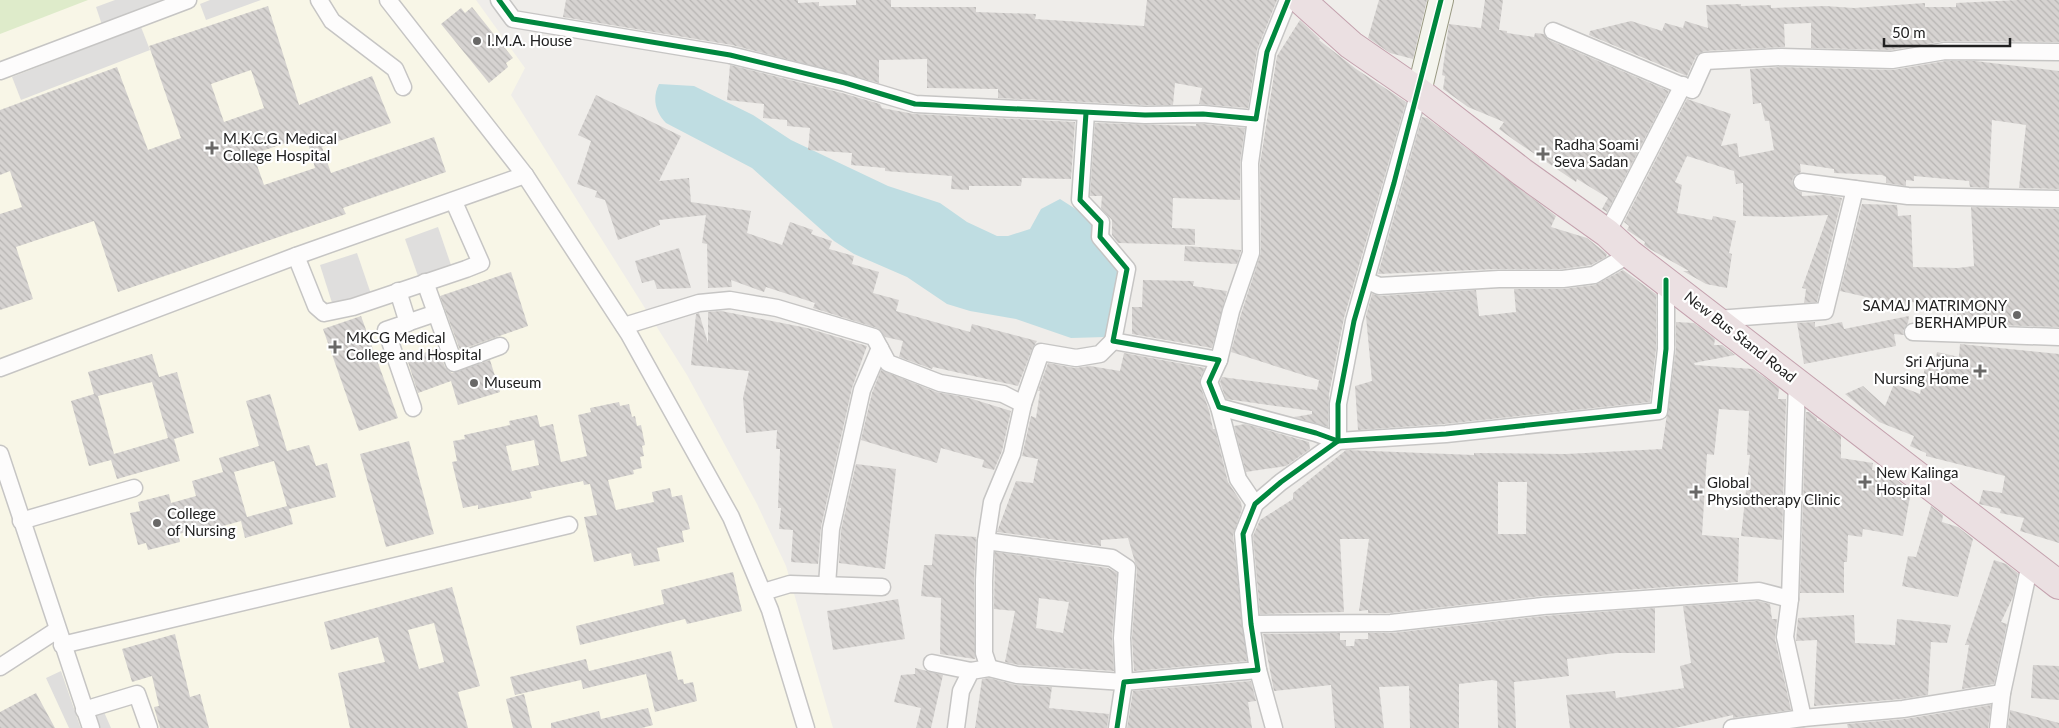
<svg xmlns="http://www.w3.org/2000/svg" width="2059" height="728" font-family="Lato,sans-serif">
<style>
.education{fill:#f8f6e7}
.grass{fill:#deebca}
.parking{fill:#dfdedd}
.water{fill:#bfdde2}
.building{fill:url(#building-back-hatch);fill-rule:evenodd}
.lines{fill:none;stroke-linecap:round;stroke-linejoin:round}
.street-casing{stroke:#c6c5c4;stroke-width:19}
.secondary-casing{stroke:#999982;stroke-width:26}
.highway-casing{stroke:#c4a2ae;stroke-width:30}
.street{stroke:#fdfcfc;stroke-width:16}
.secondary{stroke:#f4f4ed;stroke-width:24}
.highway{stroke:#ebe0e2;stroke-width:28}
.cycleway-casing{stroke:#fff;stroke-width:8}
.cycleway{stroke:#00873e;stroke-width:5}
.poi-dot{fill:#696867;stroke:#fff;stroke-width:2}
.labels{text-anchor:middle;stroke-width:4.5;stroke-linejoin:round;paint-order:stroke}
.poi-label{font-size:15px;fill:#212121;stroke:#fff;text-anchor:start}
.street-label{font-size:15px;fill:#212121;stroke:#fff}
</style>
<defs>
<pattern id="building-back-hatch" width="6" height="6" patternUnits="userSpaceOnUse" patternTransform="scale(1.25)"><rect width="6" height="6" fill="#d6d3d1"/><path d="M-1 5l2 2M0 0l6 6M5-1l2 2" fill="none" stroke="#b7b5b3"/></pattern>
</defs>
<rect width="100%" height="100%" fill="#efedea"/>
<path class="education" d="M0 0H476L525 68 511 95 687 375 757 504 786 566 833 728H0Z"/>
<path class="grass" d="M0 0H88L0 34Z"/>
<g class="parking">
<path d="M115 0H169L102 25 96 7Z"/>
<path d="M210 0H261L206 20 200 4Z"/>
<path d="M141 27 150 50 21 100 12 77Z"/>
<path d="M438 227 451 265 418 276 405 239Z"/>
<path d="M357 253 371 294 333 306 320 265Z"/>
<path d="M61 671 80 726 81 728H69L46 678Z"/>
<path d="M104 712 111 728H99L94 715Z"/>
</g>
<path class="water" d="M659 84 694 86 753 115 791 140 888 186 940 203 967 222 997 236H1008L1030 229 1041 209 1060 199 1093 220 1123 275 1106 337 1071 338 1016 319 970 311 947 304 907 277 854 254 834 241 752 168 666 123C655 112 652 98 659 84Z"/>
<g class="building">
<path d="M566 0H798V3L819 2V6L856 5V0H891V7H976V12L1036 14 1035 19 1144 26 1147 0H1277L1257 50 1248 108 1199 104 1202 88 1175 83 1173 105H1145L998 98V89L927 88V59L879 60V83L732 45 563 17Z"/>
<path d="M1379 0H1427L1413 59 1390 53 1368 38Z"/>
<path d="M1485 0H1503L1499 30 1507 31V33L1534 37 1535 33 1544 34 1549 40 1669 91 1607 212 1602 209 1608 198 1577 179 1576 182 1514 140 1499 129 1504 122 1468 107 1443 89 1445 76 1442 75 1449 24 1481 28Z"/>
<path d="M2018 0H2059V42L1945 41 1891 50 1811 48V23L1784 24 1785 47 1704 51 1696 56 1687 76 1589 35 1590 31 1631 21 1662 31 1665 23 1683 28 1685 21 1708 28 1706 5 1741 4V6L1771 5V8L1825 6 1854 8 1925 3V7H1956V3Z"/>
<path d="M268 6 299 105 372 76 391 123 322 147 331 173 434 137 446 172 343 208 346 214 118 292 94 221 16 247 33 299 0 310V214L22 207 10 171 0 175V110L117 67 148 150 181 138 149 46ZM251 70 264 108 224 122 211 84ZM306 136 315 168 264 185 253 154Z"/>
<path d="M472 7 513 58 506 63 508 67 489 83 441 24 461 8 465 13Z"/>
<path d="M1300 20 1320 39 1319 40 1356 69 1406 102 1344 318 1329 394 1328 427 1294 417 1312 414V411L1226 399 1220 382 1222 377 1317 390 1319 380 1231 352 1241 314 1261 253 1260 164 1277 56Z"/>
<path d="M1946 61H1975L2059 71V189L2019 188 2026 125 1992 120 1989 188 1970 187 1969 181 1914 176V181L1906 180V186L1886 183V177L1882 175 1834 173V169L1800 164 1801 172 1794 176 1792 181 1796 190 1802 192V196L1825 195 1842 198 1817 302 1804 303 1806 289 1802 288 1828 215 1784 217 1743 216V183L1736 184 1734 171 1687 156 1675 182 1682 185 1677 213 1712 220 1713 216 1736 221 1729 253 1732 254 1727 288 1706 284 1683 271H1689L1648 248 1644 245 1645 242 1627 230 1629 226 1624 222 1687 99 1731 114 1721 146 1737 143 1739 157 1774 150 1769 121H1765L1761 103 1753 104 1750 69 1781 67 1892 70Z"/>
<path d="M730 65 842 93 880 104 882 108 914 114 1075 122 1071 179 1022 178 1021 186H969V190L951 189 952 176 885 171V168L851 165 852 153 808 150 810 128 787 126V120L763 118 764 104 727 100Z"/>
<path d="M596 95 681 136 659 181 689 178 691 202 751 211 747 233 782 245 790 222 813 230 811 234 832 241 829 249 854 256 852 264 879 272 873 293 899 300 896 311 970 332 972 324 1037 341 1032 349 1018 386 933 367 932 369 899 357 903 341 885 337 877 328 813 308 815 303 766 287 764 292 731 280 732 287 708 288 707 244 702 243 706 215 659 220 660 225 618 240 605 200 595 197 597 191 577 184 591 141 578 135Z"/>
<path d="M1422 117 1427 118 1556 216 1551 227 1587 238 1607 254 1606 257 1591 265 1562 269H1498L1378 274Z"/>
<path d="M1095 123 1196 126V124H1203L1245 128 1240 163V200L1173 198 1172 228 1195 229V245L1118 243 1112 235V220L1101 208 1102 196H1090Z"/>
<path d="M1862 204 1897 205 1898 216 1911 215 1913 267 1958 268 1974 266 1971 207 2059 209V327L1962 324V320H1957V308L1911 302 1910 307 1840 291Z"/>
<path d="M1185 246 1241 250V251L1237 264 1184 261Z"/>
<path d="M679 248 691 288 657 289 654 280 642 283 635 261Z"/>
<path d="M1623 270 1656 294V348L1650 402 1445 424 1358 430 1355 386 1372 381 1366 316 1372 294 1380 296 1476 290 1479 316 1516 312 1514 289H1563L1595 285Z"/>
<path d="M511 272 528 326 460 350 440 296Z"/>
<path d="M1143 280 1194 281 1193 286 1227 291 1212 348 1132 334V307H1142Z"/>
<path d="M721 311 807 328 867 346 852 388 821 527 818 564 791 562 793 530 779 529 781 508H778L780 449H776L777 430 746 433 743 398 749 371 691 365 696 314 699 313 708 343V312Z"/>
<path d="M361 316 398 418 359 431 323 329Z"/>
<path d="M1909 316 1908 323 1903 331 1904 335 1894 334 1896 346 1804 364 1797 323 1815 322V327L1842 322 1844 329Z"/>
<path d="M1676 322 1694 323 1715 339 1714 345H1722L1735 355 1694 363 1695 365 1753 369 1779 388 1778 399H1786L1782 540 1741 536 1750 455H1747L1749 411 1719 409 1714 455 1707 454 1702 535 1739 538 1738 582 1542 596 1390 613H1368V610L1359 611 1369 539H1340L1344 612 1260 614 1253 536 1260 520 1293 499V493L1346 450 1474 455V453L1566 454 1662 449 1676 350ZM1498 482H1527L1526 534H1498Z"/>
<path d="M1960 344 2059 354V543L2020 531 2024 518 2000 513 2001 509 1979 504 1983 490 2002 493 2005 476 1926 456V453L1910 446 1914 436 1879 422 1845 394 1863 386 1885 406 1894 384 1920 394 1925 367 1934 369 1937 352 1959 357Z"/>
<path d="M438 348 445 367 452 373 490 360 500 392 458 405 451 381 418 393 407 359Z"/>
<path d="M1124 353 1205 368 1200 378V385L1209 410 1213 429H1215L1228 482 1241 502 1242 509 1233 535 1247 661 1134 671 1132 638 1137 569 1128 538 1101 540V546L997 532 1016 481 1033 483 1038 459 1022 456 1031 416 1036 418 1040 391H1038L1048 363 1075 368 1090 366 1120 371Z"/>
<path d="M152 354 159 377 177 372 194 433 174 439 180 461 117 479 111 460 89 466 71 401 94 394 88 372ZM152 382 168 438 114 454 98 396Z"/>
<path d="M881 370 936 392 969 398 1011 411 1002 451 994 470 982 467 984 460 941 448 937 463 861 440 872 393Z"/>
<path d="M270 394 287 451 309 445 316 466 327 463 336 497 289 509 293 524 245 538 241 521 205 531 204 528 178 534 180 542 148 550 146 543 138 545 130 513 140 511 138 502 169 494 171 503 196 496 192 481 223 472 219 458 259 446 246 401ZM274 461 287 506 247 517 234 472Z"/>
<path d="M619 402 620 406 629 404 632 417 635 416 637 426 641 425 645 445 642 446 644 456 640 457 642 468 633 470 634 474 608 480 616 510 654 502 652 492 670 488 672 497 682 495 690 529 682 531 684 542 657 548 660 561 634 566 631 553 594 562 584 517 597 515 590 484 584 485 583 481 530 492 532 498 478 509V505L463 508 452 462 457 461 453 441 465 439 464 435 510 425 509 421 537 415 540 427 553 424 561 462 587 456 578 415 591 412 590 408ZM534 440 539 465 512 471 506 446Z"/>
<path d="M1806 412H1809L1817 418V421H1820L1841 436V458L1873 463 1872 470 1888 473 1911 491 1903 536 1863 529 1862 537 1848 535 1847 562H1844V593H1800Z"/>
<path d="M1245 424 1309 442 1310 449 1286 466 1246 472 1234 426Z"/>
<path d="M409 441 434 534 386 547 360 454Z"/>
<path d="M856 464 896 469 885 569 839 563 841 530Z"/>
<path d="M1931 506 1943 515 1942 522 1958 527 1973 539 1958 597 1902 586 1908 556 1916 557Z"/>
<path d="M935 534 976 537 974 580 975 659 940 654 941 598 921 596 924 565H932Z"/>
<path d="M995 552 1108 568 1117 573 1112 637 1114 671 1019 665 1005 662 1015 611 994 609ZM1039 598 1069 602 1063 633 1036 628Z"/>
<path d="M1994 560 2006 564 2018 573 2013 597 2001 622 2007 624 1994 684 1962 689 1969 645H1965Z"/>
<path d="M733 572 742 611 687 624 685 619 580 645 576 626 664 604 661 590Z"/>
<path d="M452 587 480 686 458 692 468 728H350L338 673 385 662 378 637 331 650 324 622ZM434 623 444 662 419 669 408 630Z"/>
<path d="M898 599 905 639 833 650 827 611Z"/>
<path d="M1758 601 1770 604 1772 619H1777L1775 639 1791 710 1733 718V715L1675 728H1570L1566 695 1615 691 1616 698 1684 688 1680 666 1691 663 1683 606Z"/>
<path d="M1655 608V653H1616L1567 659 1569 676 1514 682 1516 728H1498L1497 681 1492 680 1459 684V728H1410L1409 686 1379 687 1384 728H1335L1331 685 1274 691 1263 634 1340 633V640H1346V646H1354L1355 639H1368V633H1392L1544 616Z"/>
<path d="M1854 615 1855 643 1895 645 1897 619 1951 625 1947 643 1931 642 1928 695 1902 699 1814 706 1817 640 1796 641 1798 618Z"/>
<path d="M175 634 190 697 200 694 209 728H160L154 707 159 706 152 676 132 682 122 649Z"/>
<path d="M671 651 678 680 683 679 684 684 693 682 697 701 655 712 646 674 583 689 581 680 515 695 510 677 586 659 589 671Z"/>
<path d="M2033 665 2059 666V700L2031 698Z"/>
<path d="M915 668 943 675 931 728H916L921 708 894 702 901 675 915 674Z"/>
<path d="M989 678 1016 685 1052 687 1049 708 1109 714 1107 728H975L982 679Z"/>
<path d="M1251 681 1256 701 1248 702 1252 728H1127L1133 691Z"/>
<path d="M36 693 55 728H0V712Z"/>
<path d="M524 694 532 728H513L506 699Z"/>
<path d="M1991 705 1988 728H1848L1847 724 1905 719Z"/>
<path d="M648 708 653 725 642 728H551V723L599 711 601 719Z"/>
<path d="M2010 710 2059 723V728H2008Z"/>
</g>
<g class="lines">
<g class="street-casing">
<g id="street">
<path d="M319 0 332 21 395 69 403 87"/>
<path d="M388 0 525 175 629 334 731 517 770 610 806 728"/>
<path d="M499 0 513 19 730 55 845 83 915 104 1145 115 1203 114 1256 119 1267 52 1288 0"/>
<path d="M1553 31 1692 90 1705 61 1781 57 1892 60 1945 51 2059 52"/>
<path d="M0 71 188 0"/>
<path d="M1086 113 1080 200 1101 222 1100 237 1127 269 1113 341 1219 360 1209 382 1219 407 1316 433 1338 441 1446 434 1659 411 1666 349V280"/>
<path d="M1802 182 1908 196 2059 199"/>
<path d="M1607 233 1683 85"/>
<path d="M296 256 316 306 324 313 353 307 466 269 481 263 454 202"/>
<path d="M1366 280 1379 286 1499 279H1563L1594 275 1630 254"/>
<path d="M425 282 454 363 500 346"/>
<path d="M398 291 408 323"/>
<path d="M1717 319 1825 311 1855 189"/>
<path d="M624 326 699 303 730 300 777 308 874 337 888 363 940 383 1003 394 1023 404"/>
<path d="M1913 332 2059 337"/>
<path d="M1219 360 1231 311 1251 253 1250 163 1256 119"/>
<path d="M0 368 296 256 525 175"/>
<path d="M1219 407 1238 479 1255 504"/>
<path d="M413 408 386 330 436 313"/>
<path d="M0 454 91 728"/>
<path d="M21 521 134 488"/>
<path d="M827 585 831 529 862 390 880 348"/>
<path d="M763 592 790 584 882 587"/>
<path d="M1790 599 1785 637 1803 718"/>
<path d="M1251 624 1391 623 1543 606 1759 591 1790 599 1797 381"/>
<path d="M62 645 569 525"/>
<path d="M932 663 971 671"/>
<path d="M0 667 57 630"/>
<path d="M989 668 984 653V580L986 541 992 502 1012 454 1023 404 1041 352 1076 358 1100 354 1113 341"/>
<path d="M1258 670 1274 728"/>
<path d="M84 710 137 694 149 728"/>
<path d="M956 728 961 691 971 671 989 668 1017 675 1124 682 1122 638 1127 568 1112 558 986 541"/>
<path d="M1117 728 1124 682 1258 670 1251 624 1243 534 1255 504 1281 482 1338 441V404L1354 321 1419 92"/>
<path d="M1732 728 1803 718 1903 709 2002 693"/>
<path d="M1998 728 2002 693 2030 564"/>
</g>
</g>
<g class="secondary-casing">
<path id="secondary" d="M1419 92 1441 0"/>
</g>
<g class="highway-casing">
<path id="highway" d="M1301 0 1351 45 1419 92 1522 172 1607 233 1630 254 2059 585"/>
</g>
<use href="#street" class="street"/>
<use href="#secondary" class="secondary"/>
<use href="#highway" class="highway"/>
<g class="cycleway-casing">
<g id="cycleway">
<path d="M499 0 513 19 730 55 845 83 915 104 1145 115 1203 114 1256 119 1267 52 1288 0"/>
<path d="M1086 113 1080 200 1101 222 1100 237 1127 269 1113 341 1219 360 1209 382 1219 407 1316 433 1338 441 1446 434 1659 411 1666 349V280"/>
<path d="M1117 728 1124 682 1258 670 1251 624 1243 534 1255 504 1281 482 1338 441V404L1354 321 1394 183 1441 0"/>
</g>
</g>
<use href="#cycleway" class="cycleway"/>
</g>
<g class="poi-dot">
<circle cx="477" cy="41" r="5"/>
<path d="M209.5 140.5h5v5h5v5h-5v5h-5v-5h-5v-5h5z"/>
<path d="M1540.5 146.5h5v5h5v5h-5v5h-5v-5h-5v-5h5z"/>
<circle cx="2017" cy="315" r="5"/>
<path d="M332.5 339.5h5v5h5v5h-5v5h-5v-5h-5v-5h5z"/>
<path d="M1977.5 363.5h5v5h5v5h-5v5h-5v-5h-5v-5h5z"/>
<circle cx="474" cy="383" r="5"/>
<path d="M1862.5 474.5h5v5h5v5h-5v5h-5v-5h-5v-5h5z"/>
<path d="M1693.5 484.5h5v5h5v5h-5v5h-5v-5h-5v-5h5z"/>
<circle cx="157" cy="523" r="5"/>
</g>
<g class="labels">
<g class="poi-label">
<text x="487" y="46">I.M.A. House</text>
<text x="223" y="144">M.K.C.G. Medical<tspan x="223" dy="17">College Hospital</tspan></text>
<text x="1554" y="150">Radha Soami<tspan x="1554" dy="17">Seva Sadan</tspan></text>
<text x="2007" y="311" text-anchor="end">SAMAJ MATRIMONY<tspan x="2007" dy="17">BERHAMPUR</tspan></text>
<text x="346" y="343">MKCG Medical<tspan x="346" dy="17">College and Hospital</tspan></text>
<text x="1969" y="367" text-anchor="end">Sri Arjuna<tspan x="1969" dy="17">Nursing Home</tspan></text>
<text x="484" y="388">Museum</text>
<text x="1876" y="478">New Kalinga<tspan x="1876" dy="17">Hospital</tspan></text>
<text x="1707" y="488">Global<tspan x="1707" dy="17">Physiotherapy Clinic</tspan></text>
<text x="167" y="519">College<tspan x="167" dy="17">of Nursing</tspan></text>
</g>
<g class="street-label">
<text transform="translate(1740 337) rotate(38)" y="5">New Bus Stand Road</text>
</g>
</g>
<path d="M1884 38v8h126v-8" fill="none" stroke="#212121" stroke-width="2.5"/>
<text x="1892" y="38" font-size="15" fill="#212121" stroke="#ffffff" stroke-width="4" paint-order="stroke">50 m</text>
</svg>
